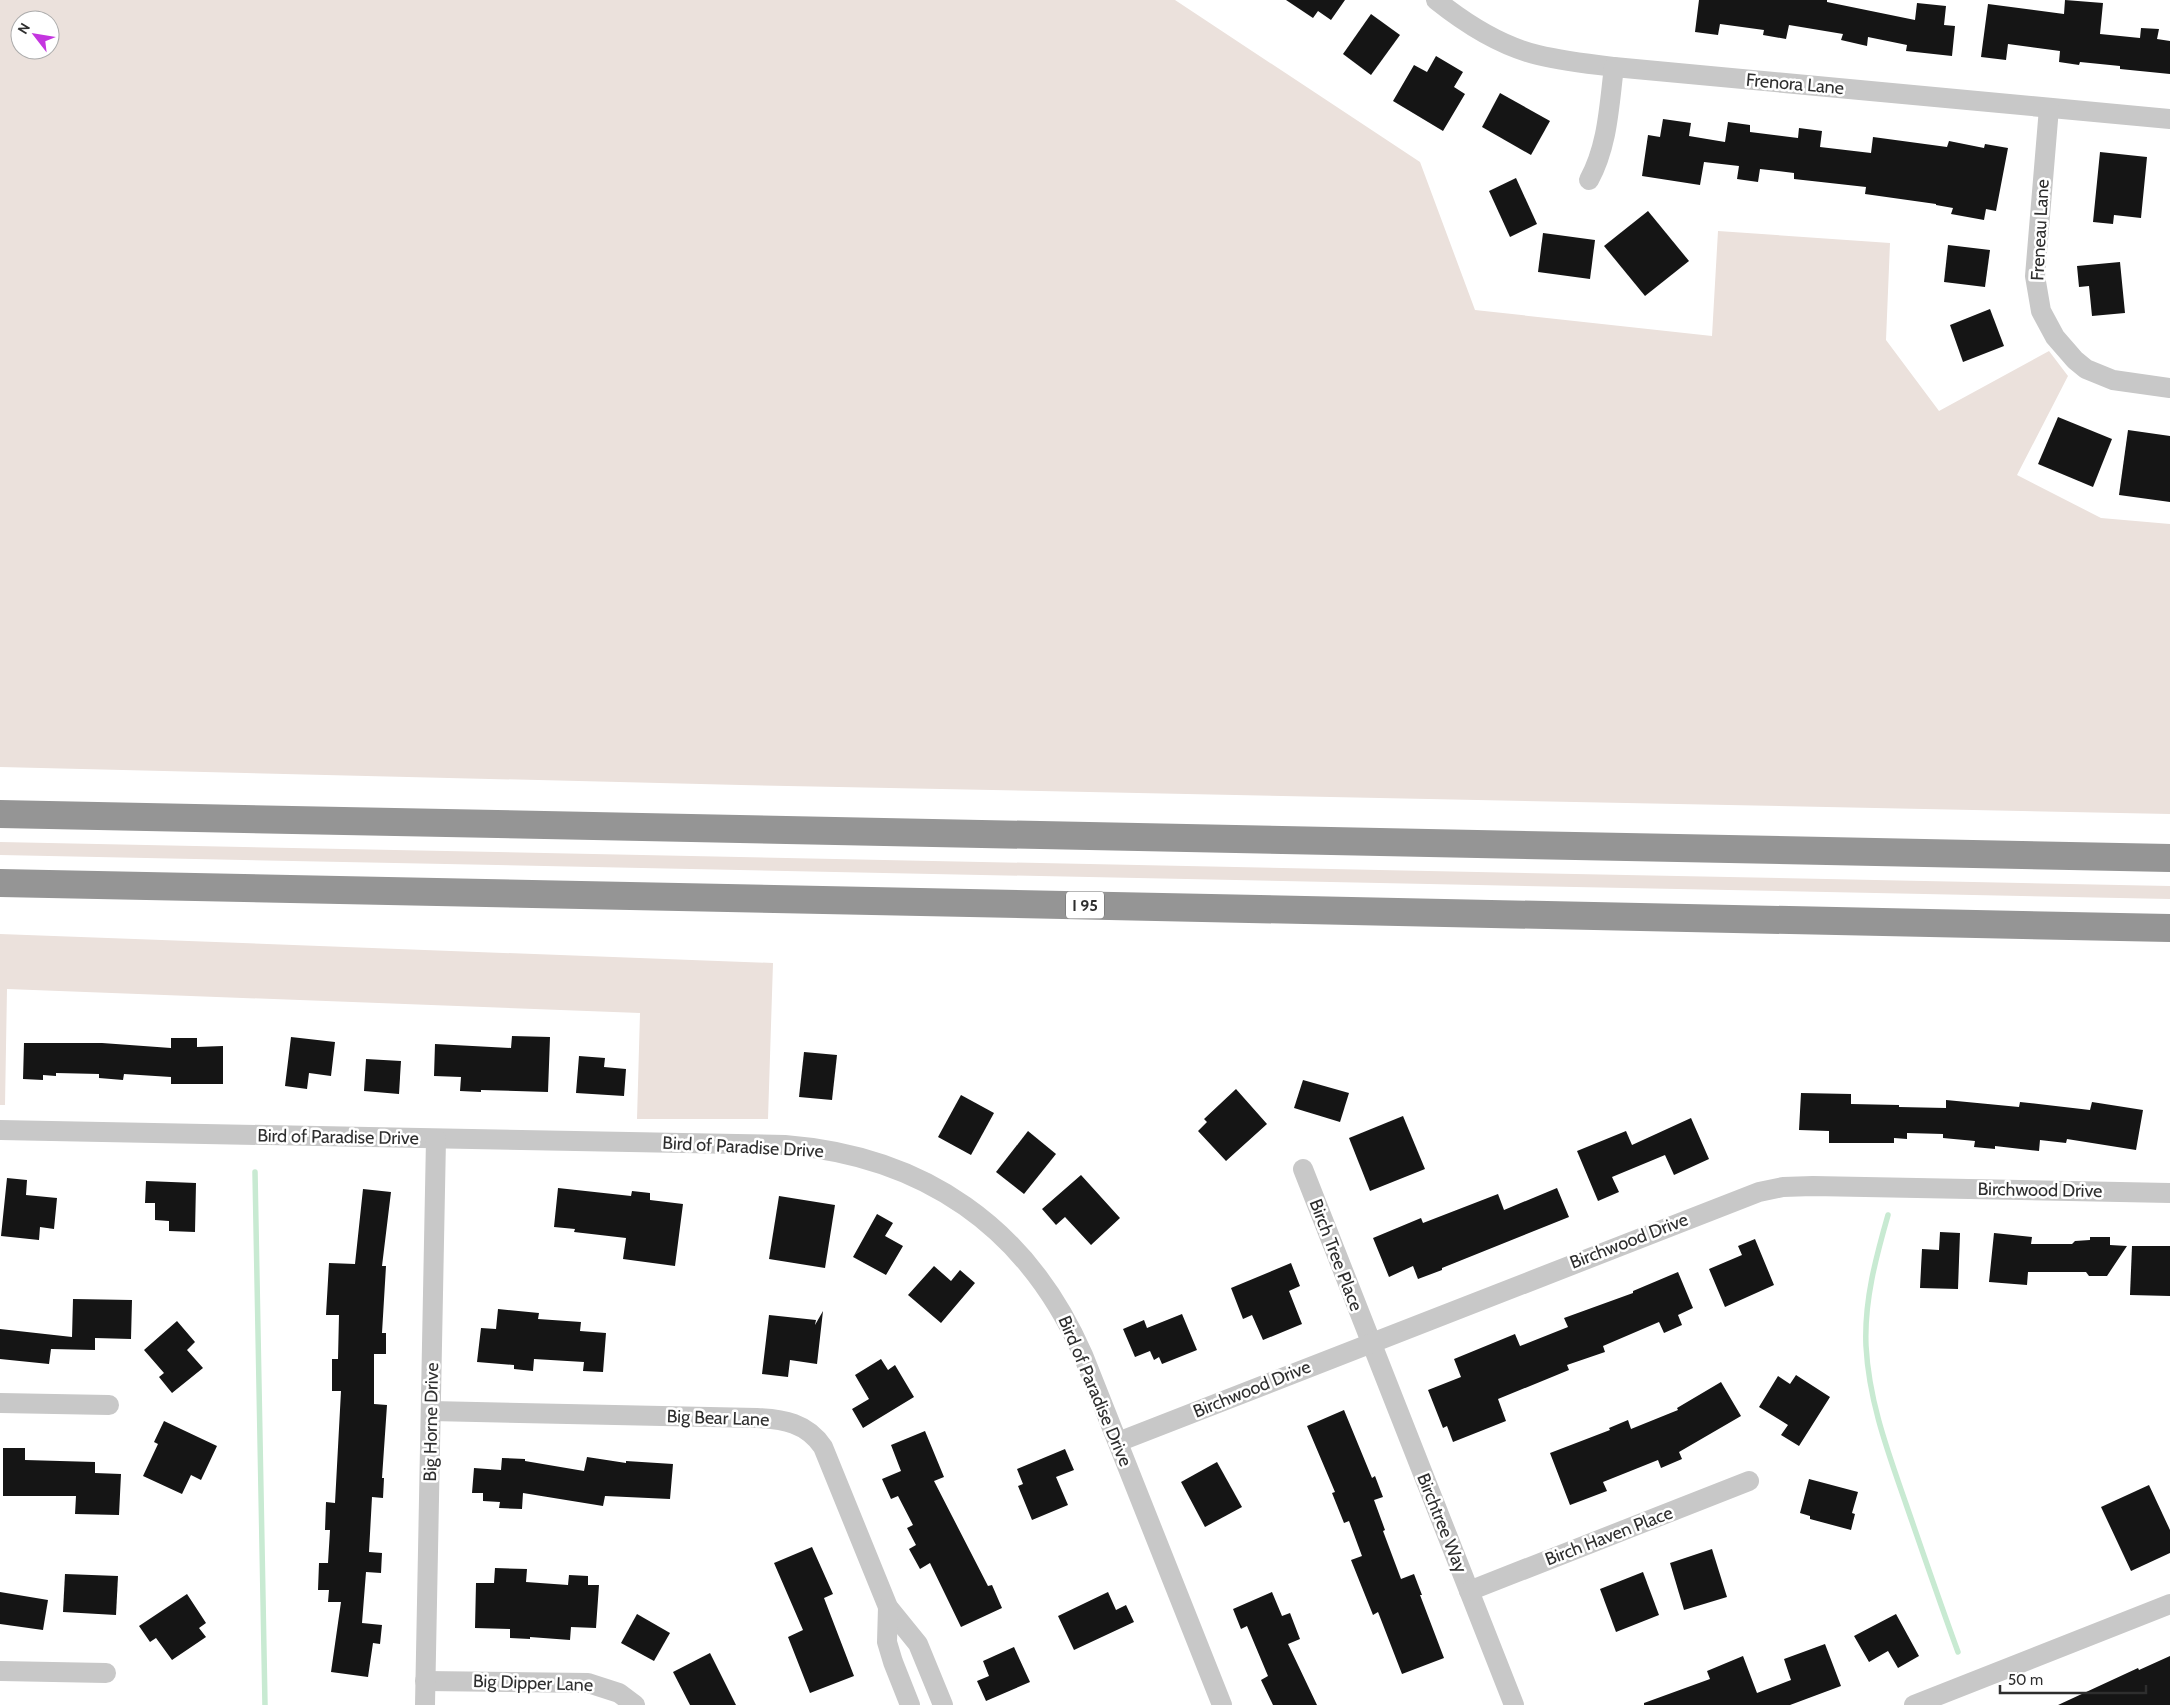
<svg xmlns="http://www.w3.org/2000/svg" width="2170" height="1705" font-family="Cabin,sans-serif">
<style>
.green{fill:#ebe1dc;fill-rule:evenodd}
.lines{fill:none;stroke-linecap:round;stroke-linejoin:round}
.stream{stroke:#c8ead2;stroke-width:5.5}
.building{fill:#151515}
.minor{stroke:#c8c8c8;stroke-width:20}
.highway{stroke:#959595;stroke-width:28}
.labels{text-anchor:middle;stroke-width:5;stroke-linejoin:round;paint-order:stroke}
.shield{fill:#fff;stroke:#6d6d6d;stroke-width:1}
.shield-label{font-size:16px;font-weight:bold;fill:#2e2e2e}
.street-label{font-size:18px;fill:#2e2e2e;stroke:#fff}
</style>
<rect width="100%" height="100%" fill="#fff"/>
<g class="green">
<path d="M0 0H1175L1420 162 1475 310 1712 336 1718 231 1890 243 1886 340 1939 411 2049 351 2068 376 2017 475 2101 518 2170 524V814L741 785 0 767ZM20 20H50V50H20Z"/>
<path d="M0 842 2170 886V899L0 855Z"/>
<path d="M0 934 773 963 768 1119H637L640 1013 7 989 5 1105H0Z"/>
</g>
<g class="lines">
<g class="stream">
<path d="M255 1172 265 1705"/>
<path d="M1888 1215C1876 1257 1864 1301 1866 1346 1869 1402 1888 1452 1906 1504 1923 1553 1940 1603 1958 1652"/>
</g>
</g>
<g class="building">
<path d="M1286 0H1345L1331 20 1318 11 1313 18Z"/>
<path d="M1699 0H1827V2L1915 20 1917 3 1946 6 1944 25 1955 26 1952 56 1906 51 1907 45 1868 37 1867 46 1841 40 1843 34 1789 25 1786 39 1763 35 1764 30 1720 24 1718 35 1695 32Z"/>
<path d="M2065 0 2103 3 2100 34 2140 38 2141 28 2159 29 2157 39 2170 41V74L2120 69V66L2080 62 2079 65 2059 62 2060 51 2008 44 2006 60 1981 57 1988 4 2064 14Z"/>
<path d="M1371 14 1400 35 1371 75 1343 54Z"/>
<path d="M1436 56 1463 72 1454 87 1465 94 1443 131 1393 101 1414 65 1427 72Z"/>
<path d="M1500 93 1550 121 1531 155 1482 127Z"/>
<path d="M1663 119 1691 123 1689 136 1725 142 1728 122 1750 125V132L1798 138 1799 128 1822 131 1820 147 1871 153 1873 137 1947 147 1949 141 1984 148 1985 144 2008 148 1996 211 1986 209 1984 220 1951 214 1953 208 1936 205V204L1865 194 1866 187 1794 179V173L1760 169 1758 182 1737 179 1739 166 1704 162 1700 185 1642 176 1648 135 1660 137Z"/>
<path d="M2100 152 2147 157 2141 218 2114 215 2113 224 2093 222Z"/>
<path d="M1516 178 1537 224 1510 237 1489 191Z"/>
<path d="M1648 211 1689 261 1645 296 1604 246Z"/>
<path d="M1543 233 1595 240 1590 279 1538 272Z"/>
<path d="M1948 245 1990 250 1985 287 1944 282Z"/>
<path d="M2120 262 2125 313 2092 316 2089 286 2079 287 2077 266Z"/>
<path d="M1990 309 2004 346 1963 362 1950 325Z"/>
<path d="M2058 417 2112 439 2093 487 2038 464Z"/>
<path d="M2128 430 2170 436V502L2119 495Z"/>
<path d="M512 1036 550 1037 548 1092 481 1090V1092L460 1091 461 1077 434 1076 435 1044 511 1048Z"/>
<path d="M291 1037 335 1042 331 1076 309 1073 307 1089 285 1086Z"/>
<path d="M171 1038H197V1047L223 1046V1084H171V1077L124 1074 123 1080 99 1078V1074L56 1073V1076L43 1075V1080L23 1079 24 1043H102L171 1048Z"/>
<path d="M804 1052 837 1055 832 1100 799 1097Z"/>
<path d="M579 1056 605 1058 604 1067 626 1069 624 1096 576 1093Z"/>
<path d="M366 1059 401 1061 399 1094 364 1091Z"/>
<path d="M1303 1080 1349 1093 1340 1122 1294 1108Z"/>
<path d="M1236 1089 1267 1124 1226 1161 1198 1131 1207 1122 1204 1119Z"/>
<path d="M1801 1093 1851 1094V1104L1899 1105V1107L1946 1108V1100L2019 1107 2020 1102 2090 1110 2092 1102 2143 1110 2136 1150 2067 1139 2066 1143 2040 1140 2039 1151 1995 1146V1149L1974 1147 1975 1141 1943 1138V1134L1907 1133V1139L1894 1138V1143H1829V1131L1799 1130Z"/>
<path d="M961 1095 994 1113 971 1155 938 1137Z"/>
<path d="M1403 1116 1425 1169 1370 1191 1349 1138Z"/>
<path d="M1691 1118 1709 1159 1674 1175 1665 1155 1612 1177 1619 1192 1598 1201 1577 1151 1626 1131 1632 1145Z"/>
<path d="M1028 1131 1056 1154 1024 1194 996 1172Z"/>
<path d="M1081 1175 1120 1218 1091 1245 1065 1217 1056 1225 1042 1209Z"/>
<path d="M7 1178 27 1180 26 1195 57 1198 54 1229 40 1227 39 1240 1 1236Z"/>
<path d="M146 1181 196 1183 195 1232 169 1231V1221L155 1220V1203H145Z"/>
<path d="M558 1188 631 1196 632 1191 650 1193V1200L683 1204 675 1266 623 1259 626 1238 574 1232 575 1229 554 1227Z"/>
<path d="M1557 1188 1569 1217 1442 1268V1270L1418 1279 1413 1266 1389 1277 1373 1238 1421 1218 1423 1223 1498 1194 1504 1210Z"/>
<path d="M363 1189 391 1192 382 1266H386L382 1333H386V1354H374V1404L387 1405 382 1478H384L383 1498 372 1497 369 1552 382 1553 381 1573 366 1572 362 1623 382 1625 380 1644 373 1643 368 1677 331 1672 341 1602H328L329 1590H318L319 1563H328L330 1530H325L326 1502 335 1503 341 1391H332V1359H338L339 1315H326L329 1263 355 1264Z"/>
<path d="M779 1196 835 1205 825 1268 769 1259Z"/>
<path d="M877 1214 893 1223 885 1236 903 1246 886 1275 853 1257Z"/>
<path d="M1940 1232 1960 1233 1958 1289 1920 1288 1922 1249 1939 1250Z"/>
<path d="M1994 1233 2032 1237 2031 1244H2072L2075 1241 2090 1240V1237H2110V1245L2127 1246 2107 1276H2089L2086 1272H2028L2027 1285 1989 1282Z"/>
<path d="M1755 1239 1774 1285 1725 1307 1709 1269 1742 1255 1738 1246Z"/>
<path d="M2132 1246H2170V1296L2130 1295Z"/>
<path d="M1291 1263 1300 1286 1289 1291 1302 1324 1263 1340 1252 1315 1243 1319 1231 1288Z"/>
<path d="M934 1266 951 1281 960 1270 975 1283 941 1323 908 1295Z"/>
<path d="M1678 1272 1693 1308 1678 1315 1682 1325 1664 1333 1659 1322 1603 1346 1605 1352 1567 1365 1569 1370 1498 1399 1506 1421 1453 1442 1447 1426 1443 1428 1428 1390 1461 1377 1454 1359 1515 1334 1520 1346 1568 1327 1564 1318 1633 1293V1291Z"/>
<path d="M73 1299 132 1300 131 1339 95 1338V1350L51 1349 49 1364 0 1359V1329L72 1337Z"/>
<path d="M498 1309 539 1313 538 1319 581 1322 580 1331 606 1333 603 1372 583 1371 584 1362 534 1359 533 1371 514 1369V1365L477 1362 481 1328 496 1329Z"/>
<path d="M823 1311 817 1364 790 1360 788 1377 762 1374 769 1315 816 1320 815 1325Z"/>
<path d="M1182 1314 1197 1350 1162 1364 1159 1357 1154 1360 1150 1351 1135 1357 1123 1329 1144 1320 1147 1328Z"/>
<path d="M177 1321 195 1342 187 1350 203 1368 172 1393 159 1377 164 1373 144 1350Z"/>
<path d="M881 1359 888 1370 895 1365 914 1397 863 1428 852 1409 869 1399 855 1375Z"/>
<path d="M1796 1375 1830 1397 1799 1446 1781 1435 1788 1425 1759 1407 1778 1376 1790 1384Z"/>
<path d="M1721 1382 1741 1416 1679 1452 1682 1459 1661 1468 1658 1460 1603 1482 1607 1491 1570 1505 1550 1453 1610 1430 1609 1428 1628 1420 1631 1429 1678 1410 1677 1408Z"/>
<path d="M1344 1410 1372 1478 1375 1476 1383 1497 1374 1500 1385 1530 1383 1531 1401 1579 1414 1574 1422 1595H1420L1444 1658 1402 1674 1378 1612 1373 1615 1351 1560 1362 1556 1349 1521 1344 1523 1332 1493 1335 1492 1307 1426Z"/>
<path d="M164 1421 217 1446 201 1480 191 1475 182 1494 143 1476 158 1444 154 1442Z"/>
<path d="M925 1431 944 1477 934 1481 988 1586 992 1585 1002 1608 961 1627 930 1563 920 1569 909 1549 916 1545 907 1528 913 1525 898 1496 891 1499 882 1479 901 1471 891 1445Z"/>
<path d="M3 1448H25V1460L95 1462V1473L121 1474 119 1515 75 1514 76 1496H3Z"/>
<path d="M1065 1449 1074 1470 1056 1477 1068 1505 1032 1520 1018 1486 1023 1484 1017 1469Z"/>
<path d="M587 1457 626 1463V1461L673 1464 670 1499 605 1496 603 1506 523 1493 522 1509 499 1508 500 1502 483 1501V1493H472L474 1468 501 1470 502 1458 525 1459V1461L584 1471Z"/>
<path d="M1217 1462 1242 1507 1205 1527 1181 1482Z"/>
<path d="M1809 1479 1858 1492 1852 1513 1855 1514 1851 1530 1810 1519V1516L1800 1513Z"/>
<path d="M2149 1485 2170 1530V1553L2131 1571 2101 1507Z"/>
<path d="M812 1547 833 1594 824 1598 854 1676 810 1693 788 1637 803 1630 774 1563Z"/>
<path d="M1712 1549 1727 1597 1684 1610 1670 1563Z"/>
<path d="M495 1568 527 1569 526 1582 568 1585 569 1575 588 1576V1585H599L596 1628 571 1627 570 1640 530 1637V1639L510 1638V1629L475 1628 476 1583H494Z"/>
<path d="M1643 1572 1659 1615 1616 1632 1600 1589Z"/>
<path d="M65 1574 118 1576 116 1615 63 1612Z"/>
<path d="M0 1592 48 1600 43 1630 0 1624Z"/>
<path d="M1108 1592 1116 1610 1126 1605 1134 1622 1074 1650 1058 1616Z"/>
<path d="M1272 1592 1282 1616 1290 1613 1300 1639 1288 1644 1317 1705H1273L1261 1680 1268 1676 1247 1626 1241 1629 1233 1609Z"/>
<path d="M187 1594 206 1623 199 1628 206 1637 172 1660 156 1638 150 1642 139 1626Z"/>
<path d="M637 1614 670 1633 654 1661 621 1643Z"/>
<path d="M1896 1614 1919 1656 1898 1668 1888 1651 1869 1662 1854 1636Z"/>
<path d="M1825 1644 1841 1686 1790 1705H1644V1703L1710 1679 1707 1671 1743 1656 1757 1693 1791 1680 1784 1659Z"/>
<path d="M1014 1647 1030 1682 986 1701 977 1681 989 1676 983 1661Z"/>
<path d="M710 1653 736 1705H690L673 1672Z"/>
<path d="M2170 1656V1705H2058L2138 1668 2139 1670Z"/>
</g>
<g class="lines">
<g class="minor">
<path d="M1436 0C1466 24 1500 46 1538 55 1563 61 1589 64 1614 67L2170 119"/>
<path d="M2049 108 2035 276 2041 311 2055 337 2075 360 2086 369 2113 380 2170 388"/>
<path d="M1589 180C1608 145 1609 106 1614 67"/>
<path d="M0 1130 785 1145C924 1156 1027 1227 1083 1355L1222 1705"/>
<path d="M1303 1169 1514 1705"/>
<path d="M0 1403 109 1405"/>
<path d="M431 1411 757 1418C783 1419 807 1423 823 1447L888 1607 918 1644 943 1705"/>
<path d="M1118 1442 1759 1192 1783 1187 1813 1186 2170 1193"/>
<path d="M1469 1591 1749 1481"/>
<path d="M888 1607 887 1642 893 1662 910 1705"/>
<path d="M0 1671 106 1673"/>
<path d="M425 1681 588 1683 619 1693 635 1705"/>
<path d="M425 1705 436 1139"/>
<path d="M1914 1705 2170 1604"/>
</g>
<g class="highway">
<path d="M0 814 2170 858"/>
<path d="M0 883 2170 928"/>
</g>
</g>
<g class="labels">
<rect class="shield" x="1066" y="891.5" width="38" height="27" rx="4"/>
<g class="shield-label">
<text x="1085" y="911">I 95</text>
</g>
<g class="street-label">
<text transform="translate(1795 84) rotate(5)" y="6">Frenora Lane</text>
<text transform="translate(2040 230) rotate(-87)" y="6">Freneau Lane</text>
<text transform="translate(338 1137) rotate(1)" y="6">Bird of Paradise Drive</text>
<text transform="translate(743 1147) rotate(3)" y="6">Bird of Paradise Drive</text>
<text transform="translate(2040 1190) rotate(1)" y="6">Birchwood Drive</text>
<text transform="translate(1629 1241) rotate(-21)" y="6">Birchwood Drive</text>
<text transform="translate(1336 1255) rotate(69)" y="6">Birch Tree Place</text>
<text transform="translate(1252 1389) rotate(-22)" y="6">Birchwood Drive</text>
<text transform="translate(1095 1391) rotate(67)" y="6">Bird of Paradise Drive</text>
<text transform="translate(718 1418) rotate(2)" y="6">Big Bear Lane</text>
<text transform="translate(431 1422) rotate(-89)" y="6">Big Horne Drive</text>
<text transform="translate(1442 1523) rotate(68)" y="6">Birchtree Way</text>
<text transform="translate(1609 1536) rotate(-21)" y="6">Birch Haven Place</text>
<text transform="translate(533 1683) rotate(2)" y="6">Big Dipper Lane</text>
</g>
</g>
<g transform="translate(35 35) rotate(301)"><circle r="24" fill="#ffffff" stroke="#ababab"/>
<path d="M0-4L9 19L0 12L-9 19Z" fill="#c435df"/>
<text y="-8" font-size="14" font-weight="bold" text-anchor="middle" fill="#2e2e2e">N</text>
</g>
<path d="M2000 1685v8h146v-8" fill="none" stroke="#2e2e2e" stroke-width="2.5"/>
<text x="2008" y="1685" font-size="15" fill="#2e2e2e" stroke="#ffffff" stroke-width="4" paint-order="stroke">50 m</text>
</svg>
